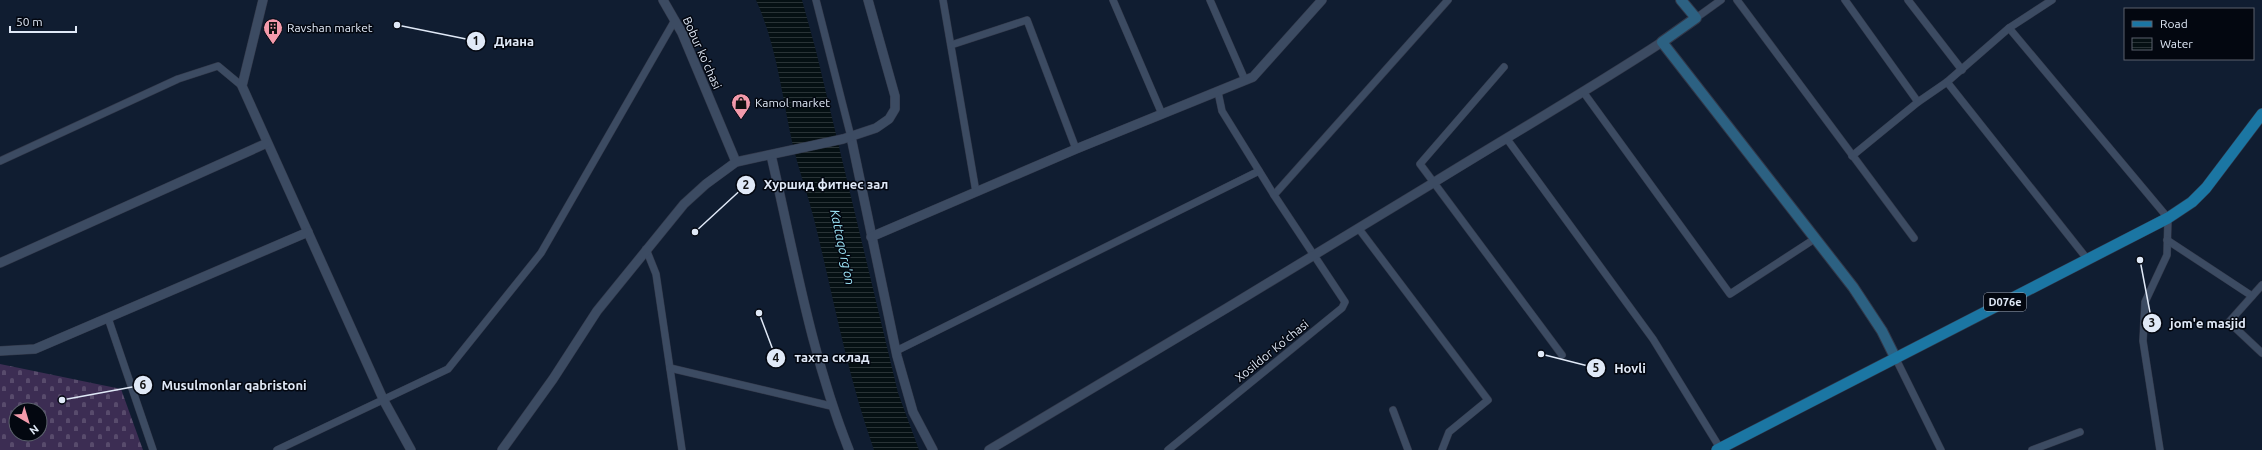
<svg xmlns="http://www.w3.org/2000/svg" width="2262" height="450" font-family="Ubuntu,sans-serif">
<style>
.cemetery{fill:url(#cemetery-stones);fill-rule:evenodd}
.water{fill:url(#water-rules)}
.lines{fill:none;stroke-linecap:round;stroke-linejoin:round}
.minor-casing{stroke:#323849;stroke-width:8}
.tertiary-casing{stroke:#323849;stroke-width:10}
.secondary-casing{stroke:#323849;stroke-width:12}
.primary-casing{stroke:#323849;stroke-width:12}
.minor{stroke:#3c4b62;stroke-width:7}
.tertiary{stroke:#3c4b62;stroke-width:9}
.secondary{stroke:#2c6182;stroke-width:10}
.primary{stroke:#1b76a3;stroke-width:11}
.labels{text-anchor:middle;stroke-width:3;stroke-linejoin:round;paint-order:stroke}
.shield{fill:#030710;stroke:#9ea5b2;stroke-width:1}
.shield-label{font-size:11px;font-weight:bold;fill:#e0e9f7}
.poi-label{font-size:12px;fill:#e0e9f7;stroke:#030710;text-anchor:start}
.street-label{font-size:12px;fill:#e0e9f7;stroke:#030710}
.water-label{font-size:13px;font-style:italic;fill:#9ce4f6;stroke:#030710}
.leader{fill:none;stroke:#e0e9f7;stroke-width:1.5}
.callout-dot{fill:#e0e9f7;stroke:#030710;stroke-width:1.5}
.mark-label{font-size:12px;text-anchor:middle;font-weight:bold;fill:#111}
.callout-label{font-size:13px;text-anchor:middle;font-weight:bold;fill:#e0e9f7;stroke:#030710;stroke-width:3;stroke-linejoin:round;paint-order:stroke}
</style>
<defs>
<pattern id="cemetery-stones" width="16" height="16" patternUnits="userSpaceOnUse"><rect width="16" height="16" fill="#3c2d53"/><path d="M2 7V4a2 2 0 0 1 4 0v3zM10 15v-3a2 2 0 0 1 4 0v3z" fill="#584b6c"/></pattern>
<pattern id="water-rules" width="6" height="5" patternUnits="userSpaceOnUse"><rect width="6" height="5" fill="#051013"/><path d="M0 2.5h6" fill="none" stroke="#293336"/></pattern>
</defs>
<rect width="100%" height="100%" fill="#101d31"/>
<path class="cemetery" d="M0 364 121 389 143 450H0ZM16 410H40V434H16Z"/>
<path class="water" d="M756 0H802L816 51 898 393 919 450H874L873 447C847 373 833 295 814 219 808 195 799 171 793 146 782 97 777 46 756 0Z"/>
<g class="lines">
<g class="minor-casing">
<g id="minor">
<path d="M816 0 851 137"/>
<path d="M943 0 976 192"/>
<path d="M1113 0 1162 114"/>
<path d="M1210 0 1245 80"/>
<path d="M1737 0 1914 238"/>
<path d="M1845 0 1918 102"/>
<path d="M1908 0 1962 70"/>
<path d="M1696 18 1721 0"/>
<path d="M2009 28 2168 218 2167 255 2145 302 2143 341 2160 450"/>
<path d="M951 45 1027 20 1076 149"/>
<path d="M1504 67 1420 164 1562 355"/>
<path d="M1947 82 2088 260"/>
<path d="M1584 93 1730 294 1816 238"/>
<path d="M1507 139 1653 339 1720 448"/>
<path d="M1852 156 1918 102 1947 82 2009 28 2052 0"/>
<path d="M0 161 178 79 218 66 242 86"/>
<path d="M1274 195 1448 0"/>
<path d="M1359 229 1488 400 1449 432 1442 450"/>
<path d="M2167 240 2252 296"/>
<path d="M646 249 656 274 682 450"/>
<path d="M2262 285 2229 322 2262 353"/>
<path d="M108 318 153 450"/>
<path d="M896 351 1259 171"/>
<path d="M1896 359 1941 450"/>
<path d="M670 368 831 406"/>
<path d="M1393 410 1408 450"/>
<path d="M277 450 448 369 541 253 675 20"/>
<path d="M1168 450 1342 308 1345 302 1274 195 1222 111 1218 92"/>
<path d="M2032 450 2080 432"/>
</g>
</g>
<g class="tertiary-casing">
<g id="tertiary">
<path d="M263 0 242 86 384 401 411 450"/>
<path d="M663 0 682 33 736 162"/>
<path d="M851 137 897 356 913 412 933 450"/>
<path d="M771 155C794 254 811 355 849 450"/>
<path d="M871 237 1076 149 1253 77 1322 0"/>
<path d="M0 263 267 143"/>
<path d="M0 351 35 349 308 232"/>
<path d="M502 450 553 379 597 311 684 204 706 184 736 162 843 139 876 128 889 119 895 109V96L868 0"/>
<path d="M989 450C1137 362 1286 273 1433 183 1509 136 1587 91 1662 42"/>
</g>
</g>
<g class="secondary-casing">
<path id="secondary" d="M1681 0 1696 18 1662 42 1853 287 1882 331 1896 359"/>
</g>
<g class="primary-casing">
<path id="primary" d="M1717 450 2168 218 2192 202 2206 188 2262 114"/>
</g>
<use href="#minor" class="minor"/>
<use href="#tertiary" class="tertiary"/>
<use href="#secondary" class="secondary"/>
<use href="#primary" class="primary"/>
</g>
<defs>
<g id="building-pin" transform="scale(1)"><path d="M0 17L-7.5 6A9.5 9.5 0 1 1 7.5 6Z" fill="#f39aab" stroke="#030710"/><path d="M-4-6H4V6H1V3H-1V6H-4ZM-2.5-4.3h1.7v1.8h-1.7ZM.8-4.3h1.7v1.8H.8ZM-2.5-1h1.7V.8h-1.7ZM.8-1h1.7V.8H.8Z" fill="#111"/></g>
<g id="shop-pin" transform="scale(1)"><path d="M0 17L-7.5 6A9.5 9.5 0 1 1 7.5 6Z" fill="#f39aab" stroke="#030710"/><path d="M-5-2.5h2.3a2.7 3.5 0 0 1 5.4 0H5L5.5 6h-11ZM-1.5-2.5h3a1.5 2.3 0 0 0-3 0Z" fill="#111"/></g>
</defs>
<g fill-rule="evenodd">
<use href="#building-pin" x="273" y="28"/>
<use href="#shop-pin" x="741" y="103"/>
</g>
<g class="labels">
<rect class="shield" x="1984" y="293" width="42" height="18" rx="3"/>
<g class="shield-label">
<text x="2005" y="306">D076e</text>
</g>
<g class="poi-label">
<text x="287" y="32">Ravshan market</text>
<text x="755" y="107">Kamol market</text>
</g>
<g class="street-label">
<text transform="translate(702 53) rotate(66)" y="4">Bobur ko'chasi</text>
<text transform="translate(1272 351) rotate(-39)" y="4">Xosildor Ko’chasi</text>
</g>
<g class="water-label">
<text transform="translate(843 247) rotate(78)" y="5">Kattaqo'rg'on</text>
</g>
</g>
<path class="leader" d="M397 25L476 41M695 232L746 185M2140 260L2152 323M759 313L776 358M1541 354L1596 368M62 400L143 385"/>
<g class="callout-dot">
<circle cx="397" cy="25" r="4"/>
<circle cx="695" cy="232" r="4"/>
<circle cx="2140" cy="260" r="4"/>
<circle cx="759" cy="313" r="4"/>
<circle cx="1541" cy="354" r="4"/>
<circle cx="62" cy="400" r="4"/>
<circle cx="476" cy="41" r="10"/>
<circle cx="746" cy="185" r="10"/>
<circle cx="2152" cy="323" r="10"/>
<circle cx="776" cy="358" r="10"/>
<circle cx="1596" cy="368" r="10"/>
<circle cx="143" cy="385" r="10"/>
</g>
<g class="mark-label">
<text x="476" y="45">1</text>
<text x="746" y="189">2</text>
<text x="2152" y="327">3</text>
<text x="776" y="362">4</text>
<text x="1596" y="372">5</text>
<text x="143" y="389">6</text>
</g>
<g class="callout-label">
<text x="514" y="46">Диана</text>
<text x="826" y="189">Хуршид фитнес зал</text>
<text x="2208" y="328">jom'e masjid</text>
<text x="832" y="362">тахта склад</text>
<text x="1630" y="373">Hovli</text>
<text x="234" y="390">Musulmonlar qabristoni</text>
</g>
<rect x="2124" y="8" width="130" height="52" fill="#030710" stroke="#5b616c"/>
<rect x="2132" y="21" width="20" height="6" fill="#1b76a3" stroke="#5b616c"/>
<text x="2160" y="28" font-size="12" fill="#e0e9f7">Road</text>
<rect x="2132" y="38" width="20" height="12" fill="url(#water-rules)" stroke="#5b616c"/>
<text x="2160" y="48" font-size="12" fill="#e0e9f7">Water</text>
<g transform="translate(28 422) rotate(142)"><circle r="19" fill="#030710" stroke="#5b616c"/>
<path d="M0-3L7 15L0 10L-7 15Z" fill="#f39aab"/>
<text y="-6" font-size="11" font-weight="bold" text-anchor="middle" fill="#e0e9f7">N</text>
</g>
<path d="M10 26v6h66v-6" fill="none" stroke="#e0e9f7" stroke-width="2"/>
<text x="16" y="26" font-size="12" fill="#e0e9f7" stroke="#030710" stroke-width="3" paint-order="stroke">50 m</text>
</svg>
